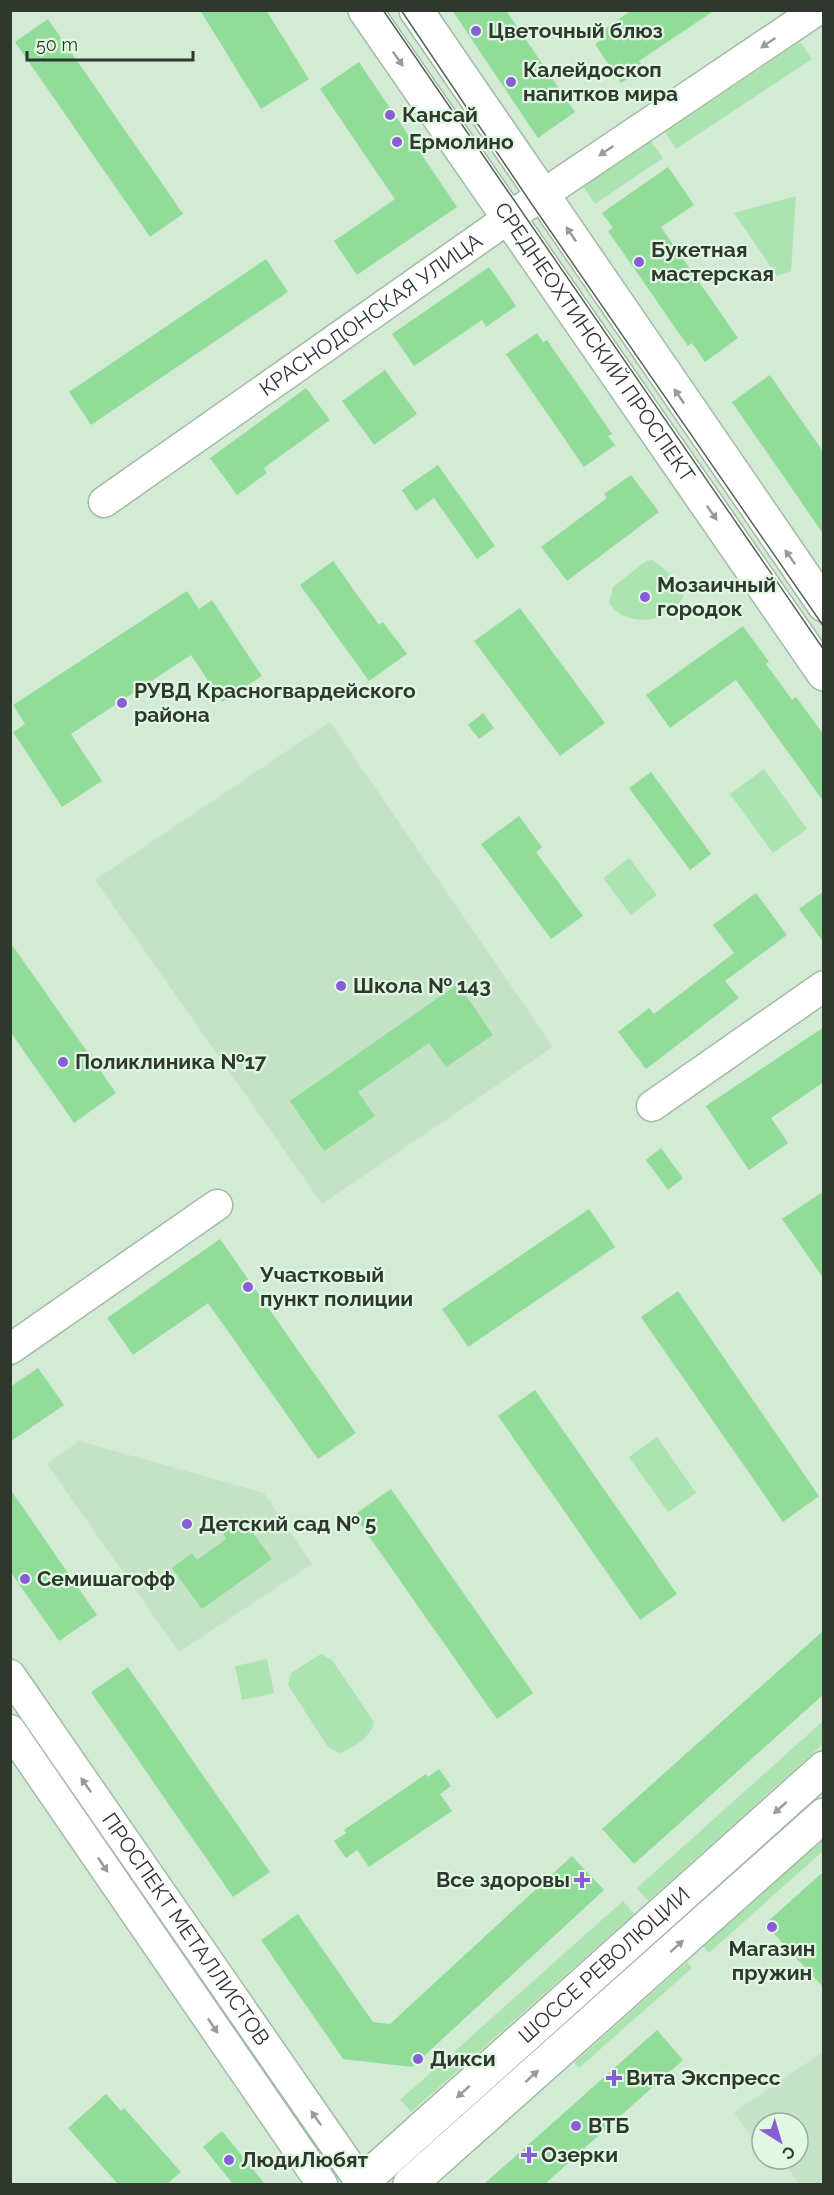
<svg xmlns="http://www.w3.org/2000/svg" width="834" height="2195" font-family="Raleway,sans-serif">
<style>
.built{fill:#c4e2c6}
.green{fill:#ace4b1}
.building{fill:#91dc99}
.lines{fill:none;stroke-linecap:round;stroke-linejoin:round}
.minor-casing{stroke:#a3baa4;stroke-width:33}
.major-casing{stroke:#a3baa4;stroke-width:36}
.minor{stroke:#fff;stroke-width:30}
.major{stroke:#fff;stroke-width:33}
.tram{stroke:#556356;stroke-width:1.5}
.oneway{fill:#969c97}
.poi-dot{fill:#885dd7;stroke:#e0f8e1;stroke-width:2}
.labels{text-anchor:middle;stroke-width:4.5;stroke-linejoin:round;paint-order:stroke}
.poi-label{font-size:21px;font-weight:bold;fill:#2e382f;stroke:#e0f8e1;text-anchor:start}
.street-label{font-size:21px;fill:#2e382f;stroke:#e0f8e1}
</style>
<rect width="100%" height="100%" fill="#d3ebd4"/>
<g class="built">
<path d="M330 722 553 1047 322 1204 95 880Z"/>
<path d="M79 1441 264 1493 312 1564 179 1652 47 1464Z"/>
<path d="M823 2052V2184H799L781 2159H798V2123H762V2144L758 2147 734 2112Z"/>
</g>
<g class="green">
<path d="M800 42 812 59 676 149 665 132Z"/>
<path d="M651 141 663 158 595 204 583 186Z"/>
<path d="M796 196 791 271 777 276 734 213Z"/>
<path d="M653 560 679 582 684 596C681 600 678 605 674 608 656 625 622 624 609 603L613 587 646 561Z"/>
<path d="M764 769 807 829 773 853 730 794Z"/>
<path d="M629 858 657 895 631 915 603 878Z"/>
<path d="M657 1437 696 1493 668 1512 629 1457Z"/>
<path d="M321 1654 332 1660 374 1722C372 1736 352 1749 339 1753L328 1747 288 1685 291 1673Z"/>
<path d="M267 1659 274 1693 242 1700 235 1666Z"/>
<path d="M823 1721V1744L648 1901 637 1888Z"/>
<path d="M823 1839V1851L709 1953 703 1946Z"/>
<path d="M623 1901 634 1914 411 2112 400 2100Z"/>
<path d="M687 1962 692 1968 579 2068 574 2063Z"/>
</g>
<g class="building">
<path d="M200 10H266L309 79 261 109Z"/>
<path d="M452 10H506L575 112 538 138Z"/>
<path d="M632 10H715L639 61 644 68 621 83 595 44 606 37 602 31Z"/>
<path d="M48 19 183 214 150 237 15 42Z"/>
<path d="M359 62 457 207 357 275 334 241 395 199 320 89Z"/>
<path d="M668 167 694 205 661 227 738 338 705 362 692 343 688 346 608 231 613 228 602 213Z"/>
<path d="M266 259 288 292 91 425 69 392Z"/>
<path d="M489 267 516 306 486 327 482 320 414 366 392 334Z"/>
<path d="M537 333 543 342 547 340 612 434 608 436 615 445 584 467 506 354Z"/>
<path d="M385 370 417 414 374 445 342 401Z"/>
<path d="M770 375 824 453V535L732 402Z"/>
<path d="M306 388 330 420 264 468 267 473 237 495 210 458Z"/>
<path d="M438 465 495 546 477 559 434 498 416 511 402 490Z"/>
<path d="M631 475 659 512 567 581 541 547 607 498 604 494Z"/>
<path d="M333 561 379 625 383 622 407 654 369 681 300 585Z"/>
<path d="M187 591 199 609 212 600 262 676 222 702 191 655 71 734 102 781 62 807 13 732 25 724 13 705Z"/>
<path d="M520 608 605 723 560 756 474 641Z"/>
<path d="M743 626 769 662 766 664 792 700 796 697 824 735V802L736 680 670 728 646 695Z"/>
<path d="M483 713 494 728 479 739 468 725Z"/>
<path d="M651 772 711 854 690 870 629 788Z"/>
<path d="M519 816 542 847 536 852 583 916 551 939 481 844Z"/>
<path d="M824 891V943L799 909Z"/>
<path d="M756 893 787 935 725 981 739 998 646 1069 618 1032 649 1008 654 1014 734 953 713 925Z"/>
<path d="M10 942 116 1093 74 1123 10 1031Z"/>
<path d="M458 984 493 1035 446 1067 429 1043 358 1092 375 1116 324 1151 290 1101Z"/>
<path d="M824 1027V1082L771 1118 788 1143 749 1170 706 1106Z"/>
<path d="M661 1148 683 1178 668 1190 646 1160Z"/>
<path d="M824 1191V1279L782 1219Z"/>
<path d="M589 1209 615 1247 468 1347 442 1309Z"/>
<path d="M220 1239 356 1433 318 1459 208 1303 133 1355 107 1318Z"/>
<path d="M678 1291 819 1496 783 1522 641 1317Z"/>
<path d="M38 1368 64 1405 10 1442V1387Z"/>
<path d="M535 1390 677 1594 640 1620 498 1416Z"/>
<path d="M10 1489 97 1615 59 1641 10 1571Z"/>
<path d="M391 1489 533 1693 497 1719 354 1515Z"/>
<path d="M242 1518 272 1559 202 1609 172 1568 192 1553 197 1560 226 1539 222 1532Z"/>
<path d="M824 1630V1694L634 1864 602 1829Z"/>
<path d="M128 1667 270 1872 233 1897 91 1692Z"/>
<path d="M439 1769 451 1786 440 1794 452 1811 369 1867 357 1850 346 1858 334 1841 346 1833 344 1830 426 1774 428 1777Z"/>
<path d="M572 1856 604 1890 412 2067 343 2059 261 1940 298 1914 373 2022 390 2024Z"/>
<path d="M824 1871V1988L765 1924Z"/>
<path d="M657 2030 683 2060 617 2119 545 2184H484Z"/>
<path d="M106 2094 121 2111 124 2108 181 2172 167 2184H118L68 2128Z"/>
<path d="M222 2131 265 2184H233L203 2147Z"/>
</g>
<g class="lines">
<g class="minor-casing">
<g id="minor">
<path id="s1" d="M104 502 520 210 817 10"/>
<path d="M652 1106 824 986"/>
<path d="M10 1349 217 1205"/>
<path id="s2" d="M10 1675 362 2184"/>
<path d="M10 1730 322 2184"/>
</g>
</g>
<g class="major-casing">
<g id="major">
<path id="s3" d="M365 10 824 674"/>
<path d="M416 10 824 605"/>
<path id="s4" d="M360 2184 824 1768"/>
<path d="M410 2184 824 1815"/>
</g>
</g>
<use href="#minor" class="minor"/>
<use href="#major" class="major"/>
<g class="tram">
<path d="M383 10 824 650"/>
<path d="M401 10 531 203 824 627"/>
</g>
</g>
<defs><path id="oneway-solid" d="M-6-.8H1V-3.2L6.5 0L1 3.2V.8H-6Z" transform="scale(1.5)"/></defs>
<g class="oneway">
<use href="#oneway-solid" transform="translate(768 43) rotate(146)"/>
<use href="#oneway-solid" transform="translate(398 59) rotate(55)"/>
<use href="#oneway-solid" transform="translate(606 151) rotate(146)"/>
<use href="#oneway-solid" transform="translate(571 234) rotate(-124)"/>
<use href="#oneway-solid" transform="translate(679 396) rotate(-124)"/>
<use href="#oneway-solid" transform="translate(712 513) rotate(55)"/>
<use href="#oneway-solid" transform="translate(790 557) rotate(-125)"/>
<use href="#oneway-solid" transform="translate(86 1785) rotate(-125)"/>
<use href="#oneway-solid" transform="translate(780 1808) rotate(138)"/>
<use href="#oneway-solid" transform="translate(103 1865) rotate(56)"/>
<use href="#oneway-solid" transform="translate(677 1946) rotate(-42)"/>
<use href="#oneway-solid" transform="translate(213 2026) rotate(56)"/>
<use href="#oneway-solid" transform="translate(532 2076) rotate(-42)"/>
<use href="#oneway-solid" transform="translate(463 2092) rotate(138)"/>
<use href="#oneway-solid" transform="translate(316 2118) rotate(-125)"/>
</g>
<g class="poi-dot">
<circle cx="476" cy="31" r="6"/>
<circle cx="511" cy="82" r="6"/>
<circle cx="390" cy="115" r="6"/>
<circle cx="397" cy="142" r="6"/>
<circle cx="639" cy="262" r="6"/>
<circle cx="645" cy="597" r="6"/>
<circle cx="122" cy="703" r="6"/>
<circle cx="341" cy="986" r="6"/>
<circle cx="63" cy="1062" r="6"/>
<circle cx="248" cy="1287" r="6"/>
<circle cx="187" cy="1524" r="6"/>
<circle cx="25" cy="1579" r="6"/>
<path d="M579 1871h6v6h6v6h-6v6h-6v-6h-6v-6h6z"/>
<circle cx="772" cy="1927" r="6"/>
<circle cx="418" cy="2059" r="6"/>
<path d="M611 2069h6v6h6v6h-6v6h-6v-6h-6v-6h6z"/>
<circle cx="576" cy="2126" r="6"/>
<path d="M526 2146h6v6h6v6h-6v6h-6v-6h-6v-6h6z"/>
<circle cx="229" cy="2160" r="6"/>
</g>
<g class="labels">
<g class="poi-label">
<text x="488" y="38">Цветочный блюз</text>
<text x="523" y="77">Калейдоскоп<tspan x="523" dy="24">напитков мира</tspan></text>
<text x="402" y="122">Кансай</text>
<text x="409" y="149">Ермолино</text>
<text x="651" y="257">Букетная<tspan x="651" dy="24">мастерская</tspan></text>
<text x="657" y="592">Мозаичный<tspan x="657" dy="24">городок</tspan></text>
<text x="134" y="698">РУВД Красногвардейского<tspan x="134" dy="24">района</tspan></text>
<text x="353" y="993">Школа № 143</text>
<text x="75" y="1069">Поликлиника №17</text>
<text x="260" y="1282">Участковый<tspan x="260" dy="24">пункт полиции</tspan></text>
<text x="199" y="1531">Детский сад № 5</text>
<text x="37" y="1586">Семишагофф</text>
<text x="570" y="1887" text-anchor="end">Все здоровы</text>
<text x="772" y="1956" text-anchor="middle">Магазин<tspan x="772" dy="24">пружин</tspan></text>
<text x="430" y="2066">Дикси</text>
<text x="626" y="2085">Вита Экспресс</text>
<text x="588" y="2133">ВТБ</text>
<text x="541" y="2162">Озерки</text>
<text x="241" y="2167">ЛюдиЛюбят</text>
</g>
<g class="street-label">
<text dy="7" stroke="none"><textPath href="#s1" startOffset="326">КРАСНОДОНСКАЯ УЛИЦА</textPath></text>
<text dy="7" stroke="none"><textPath href="#s3" startOffset="404">СРЕДНЕОХТИНСКИЙ ПРОСПЕКТ</textPath></text>
<text dy="7" stroke="none"><textPath href="#s2" startOffset="309">ПРОСПЕКТ МЕТАЛЛИСТОВ</textPath></text>
<text dy="7" stroke="none"><textPath href="#s4" startOffset="328">ШОССЕ РЕВОЛЮЦИИ</textPath></text>
</g>
</g>
<rect width="834" height="2195" fill="none" stroke="#2e382f" stroke-width="24"/>
<g transform="translate(780 2141) rotate(143)"><circle r="28" fill="#e0f8e1" stroke="#99ab9a" stroke-width="1.5"/>
<path d="M0-4.5L10 22L0 15L-10 22Z" fill="#885dd7"/>
<text y="-9" font-size="16" font-weight="bold" text-anchor="middle" fill="#2e382f">С</text>
</g>
<path d="M27 51v9h166v-9" fill="none" stroke="#2e382f" stroke-width="3"/>
<text x="36" y="51" font-size="18" fill="#2e382f" stroke="#e0f8e1" stroke-width="4.5" paint-order="stroke">50 m</text>
</svg>
